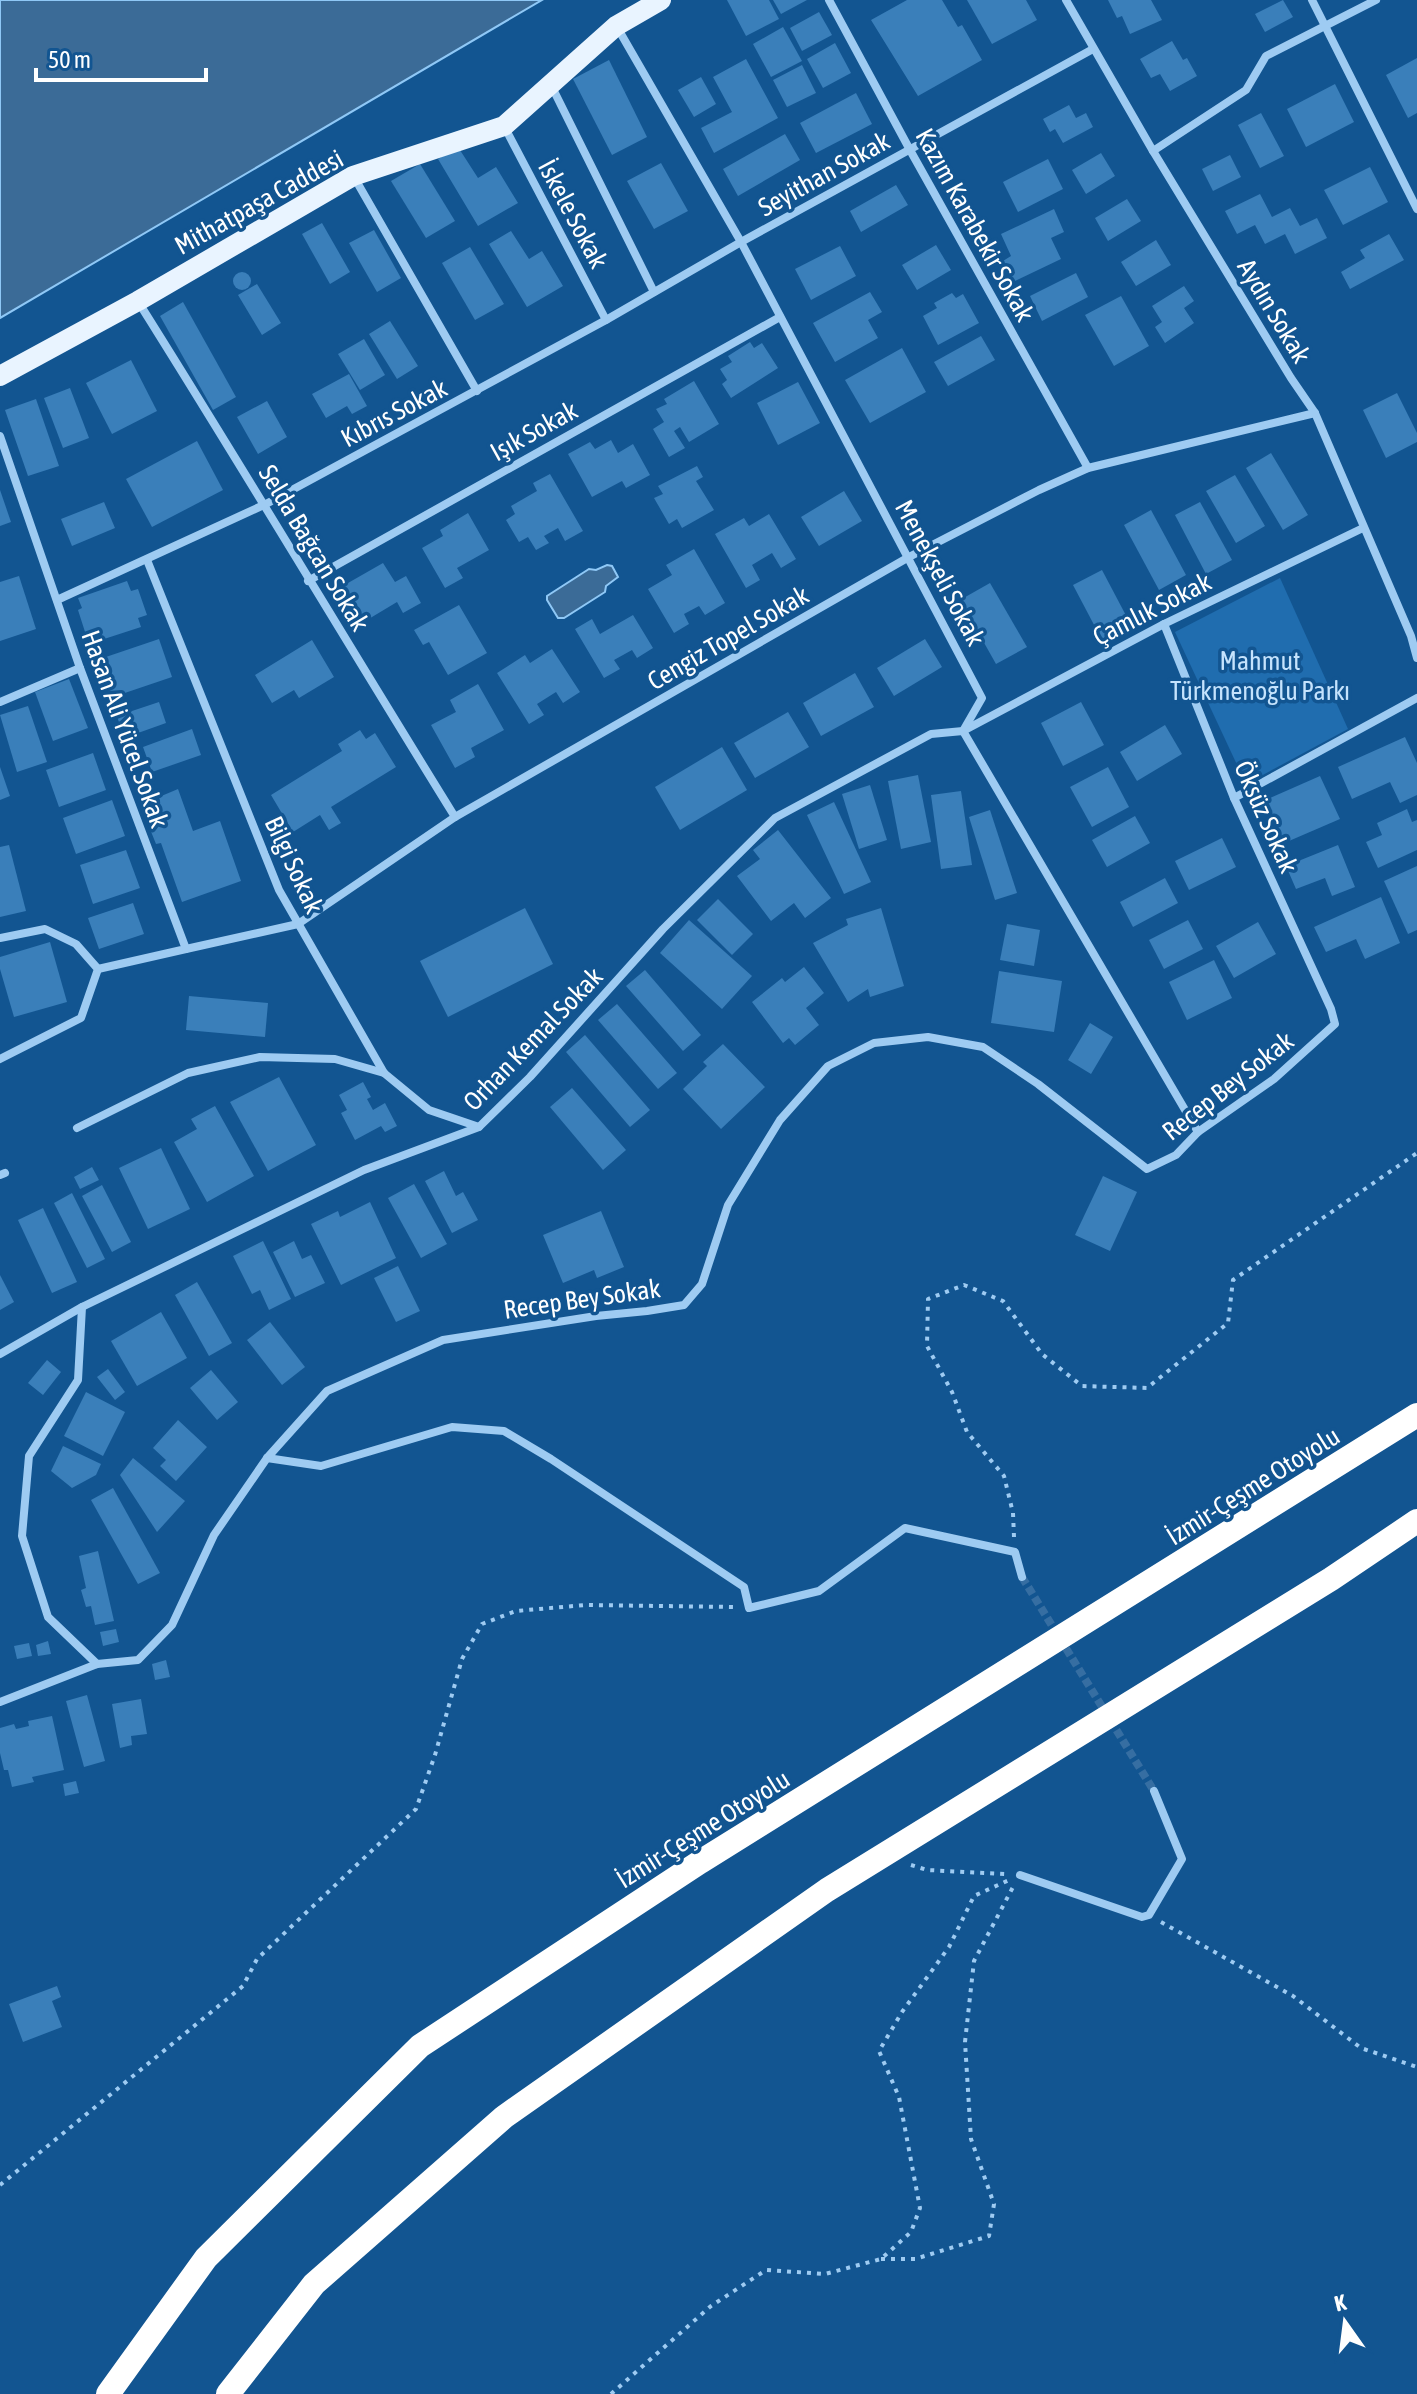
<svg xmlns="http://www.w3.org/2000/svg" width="1417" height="2394" font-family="'Asap Condensed',sans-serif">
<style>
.green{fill:#206daf}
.water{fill:#3b6b97;stroke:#8fc8f6;stroke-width:2}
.building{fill:#3a7fba}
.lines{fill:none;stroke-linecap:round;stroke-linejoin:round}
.minor-tunnel{stroke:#366ea2;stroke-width:8;stroke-dasharray:8 4;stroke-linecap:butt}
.path{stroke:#9ecbf2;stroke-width:4;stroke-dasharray:4 6;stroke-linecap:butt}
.minor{stroke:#9ecbf2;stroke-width:8}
.primary{stroke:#e9f4ff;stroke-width:20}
.motorway{stroke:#fff;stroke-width:24}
.labels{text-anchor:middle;stroke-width:7;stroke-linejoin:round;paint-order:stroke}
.street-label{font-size:26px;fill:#fff;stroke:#125591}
.park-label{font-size:26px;fill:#c5e3fd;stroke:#125591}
</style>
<rect width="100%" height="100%" fill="#125591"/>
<path class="green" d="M1280 578 1348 729 1246 784 1175 632Z"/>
<g class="water">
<path d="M0 0H542L0 318Z"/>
<path d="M607 565 612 566 618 577 606 586 605 592 564 618H558L547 600V596L589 569 596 570Z"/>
</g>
<g class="building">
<path d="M727 0H769L779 19 746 36Z"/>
<path d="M773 0H807L781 14Z"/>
<path d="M907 0H942L958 27 962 25 982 60 918 96 871 20Z"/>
<path d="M967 0H1026L1037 20 992 44Z"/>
<path d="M1108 0H1151L1162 20 1130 34 1122 16 1117 18Z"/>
<path d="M1283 0 1293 17 1265 32 1255 14Z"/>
<path d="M819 12 832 35 802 51 790 28Z"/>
<path d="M783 27 802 61 771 77 753 44Z"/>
<path d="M1172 41 1183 60 1187 58 1197 76 1170 91 1160 74 1151 78 1140 59Z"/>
<path d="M835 43 851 73 823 88 807 59Z"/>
<path d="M1417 58V113L1408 118 1386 75Z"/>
<path d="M746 59 778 118 714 153 701 128 732 112 713 77Z"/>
<path d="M609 60 647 137 612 155 573 79Z"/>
<path d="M802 65 816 93 787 107 773 80Z"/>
<path d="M701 77 716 104 694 117 678 90Z"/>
<path d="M1335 84 1354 122 1306 147 1287 109Z"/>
<path d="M856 93 872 124 816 153 800 123Z"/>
<path d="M1069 105 1076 118 1086 113 1093 127 1063 143 1055 129 1050 132 1043 119Z"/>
<path d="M1261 113 1284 156 1260 168 1238 125Z"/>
<path d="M785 134 800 160 738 196 723 169Z"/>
<path d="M458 147 478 178 496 167 518 203 478 226 438 159Z"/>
<path d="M1101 153 1115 176 1086 194 1072 170Z"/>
<path d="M1230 155 1241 177 1213 191 1202 169Z"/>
<path d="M1048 159 1063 189 1018 212 1003 182Z"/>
<path d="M661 163 688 211 654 229 627 181Z"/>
<path d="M420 164 455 221 426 238 391 181Z"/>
<path d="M1370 167 1388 202 1343 225 1324 190Z"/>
<path d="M896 185 908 205 861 232 850 211Z"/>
<path d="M1260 194 1272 217 1290 208 1300 226 1317 218 1327 238 1295 254 1285 234 1265 244 1255 225 1237 234 1225 211Z"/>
<path d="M1127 199 1141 221 1108 241 1095 218Z"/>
<path d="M1054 209 1064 232 1051 238 1061 259 1013 282 1003 261 1011 256 1001 234Z"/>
<path d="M322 223 350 272 330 284 302 234Z"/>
<path d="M374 230 401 278 377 292 349 243Z"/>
<path d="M511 231 529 259 542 251 563 286 527 307 489 244Z"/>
<path d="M1389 234 1404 260 1350 289 1341 272 1365 258 1360 250Z"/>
<path d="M1156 240 1171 265 1136 286 1121 262Z"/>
<path d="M936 245 951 270 917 290 902 265Z"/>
<path d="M840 246 856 276 811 300 795 269Z"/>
<path d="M470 247 504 304 475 320 442 263Z"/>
<circle cx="242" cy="281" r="9"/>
<path d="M1076 273 1088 297 1042 321 1030 296Z"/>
<path d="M257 284 281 323 262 335 238 295Z"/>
<path d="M1184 286 1194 301 1184 308 1194 323 1165 343 1155 327 1162 322 1152 306Z"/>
<path d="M870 292 882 312 868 320 878 338 835 362 813 323Z"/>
<path d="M952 293 956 298 963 294 979 323 938 345 923 316 937 308 934 303Z"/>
<path d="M1121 296 1149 346 1114 366 1085 315Z"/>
<path d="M183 302 236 397 213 410 160 316Z"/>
<path d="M390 321 418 366 397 379 369 334Z"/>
<path d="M981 336 995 360 948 386 934 362Z"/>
<path d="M364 339 385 375 360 390 338 354Z"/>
<path d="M750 342 754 348 762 343 778 368 731 398 722 384 727 380 720 369 732 362 728 356Z"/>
<path d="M902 348 926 392 870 423 845 380Z"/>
<path d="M131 360 157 411 112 434 86 383Z"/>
<path d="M349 374 367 406 352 414 347 406 326 418 312 394Z"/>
<path d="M694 381 719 424 689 442 680 427 674 431 685 448 669 457 653 429 664 422 656 409 667 404 664 399Z"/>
<path d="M798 382 820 423 778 445 757 403Z"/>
<path d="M70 388 89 438 63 448 44 398Z"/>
<path d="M1397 393 1417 433V442L1386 458 1363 410Z"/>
<path d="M36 399 59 466 28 476 5 410Z"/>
<path d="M267 401 287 437 258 454 237 417Z"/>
<path d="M611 440 618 453 633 444 650 475 626 488 622 481 592 497 568 454 590 442 595 449Z"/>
<path d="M197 441 223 490 152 527 126 479Z"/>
<path d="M1271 453 1308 515 1283 530 1246 468Z"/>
<path d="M697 466 703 477 696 481 714 510 682 528 677 519 669 524 654 498 663 494 658 486Z"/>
<path d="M550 474 583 531 565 541 558 528 544 536 549 543 536 550 528 537 519 542 506 520 515 514 511 506 537 491 533 483Z"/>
<path d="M1235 475 1265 526 1236 543 1206 491Z"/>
<path d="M0 490 11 522 0 526Z"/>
<path d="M844 491 862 521 819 546 801 517Z"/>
<path d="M104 502 115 528 72 546 61 519Z"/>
<path d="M1200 502 1232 560 1206 574 1175 515Z"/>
<path d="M1151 510 1186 575 1159 590 1124 525Z"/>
<path d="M468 513 489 550 457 568 463 578 445 588 422 548 443 536 440 530Z"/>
<path d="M769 514 796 559 781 568 772 553 752 565 760 580 746 588 715 534 744 518 749 526Z"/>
<path d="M694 549 725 603 705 615 699 606 684 614 689 624 674 633 648 589 672 575 666 565Z"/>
<path d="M383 563 395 582 406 576 421 603 403 613 397 602 362 623 341 587Z"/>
<path d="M1102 570 1131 625 1102 640 1073 585Z"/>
<path d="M19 576 36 629 0 641V582Z"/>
<path d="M127 581 131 591 138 589 147 615 138 618 141 627 98 641 95 632 86 635 78 610 82 608 78 598Z"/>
<path d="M990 583 1027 647 996 664 960 600Z"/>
<path d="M459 605 487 653 448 675 429 642 423 645 414 630Z"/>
<path d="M633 615 653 648 637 658 632 650 614 660 620 669 604 678 575 629 592 619 600 634Z"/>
<path d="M159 639 172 677 110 698 97 660Z"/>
<path d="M925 639 942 667 894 696 877 668Z"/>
<path d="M312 640 334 677 299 698 294 690 272 703 255 675Z"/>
<path d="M552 649 580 692 563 703 556 692 537 704 544 715 529 724 497 673 525 655 530 663Z"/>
<path d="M855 673 874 707 821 736 803 703Z"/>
<path d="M69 679 88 728 53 741 35 692Z"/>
<path d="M478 684 504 730 471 748 475 757 455 768 431 725 456 712 450 700Z"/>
<path d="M159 702 166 723 124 738 117 716Z"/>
<path d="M1081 702 1104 745 1063 766 1041 723Z"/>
<path d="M28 706 47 762 17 772 0 715Z"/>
<path d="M788 712 809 747 755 778 734 743Z"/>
<path d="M1165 725 1182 754 1137 781 1120 752Z"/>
<path d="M192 729 201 755 152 772 143 747Z"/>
<path d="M360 730 366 739 375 733 396 767 331 807 341 823 329 830 320 815 293 832 271 795 342 751 338 744Z"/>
<path d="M1405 737 1417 763V795L1400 803 1390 782 1352 799 1338 767Z"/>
<path d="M722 747 747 790 680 830 655 787Z"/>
<path d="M93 753 106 790 59 807 46 770Z"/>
<path d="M0 767 10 796 0 800Z"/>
<path d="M1108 767 1129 807 1092 827 1070 787Z"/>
<path d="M918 775 931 842 901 849 888 781Z"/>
<path d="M1320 776 1340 819 1282 844 1263 801Z"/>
<path d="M870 785 887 840 859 849 842 794Z"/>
<path d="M178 789 193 831 220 821 241 881 182 902 161 843 156 844 148 824 153 822 147 805 160 801 159 797Z"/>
<path d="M961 791 972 865 941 869 931 795Z"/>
<path d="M112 800 125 836 76 854 63 818Z"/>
<path d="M834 802 871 882 844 894 807 815Z"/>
<path d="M1407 809 1412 822 1417 820V850L1378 868 1366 842 1382 835 1377 823Z"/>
<path d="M990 810 1017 893 995 900 969 817Z"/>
<path d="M1135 816 1150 843 1107 867 1092 840Z"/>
<path d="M778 830 831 898 805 918 794 903 771 921 737 876 760 859 753 850Z"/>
<path d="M1222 838 1236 867 1189 890 1175 861Z"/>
<path d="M9 845 26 911 0 917V847Z"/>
<path d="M1338 845 1355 887 1332 896 1325 878 1296 889 1286 866Z"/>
<path d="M126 850 140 888 93 904 80 865Z"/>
<path d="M1417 866V930L1408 934 1384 881Z"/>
<path d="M1165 878 1178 903 1133 927 1120 902Z"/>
<path d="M1381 897 1400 943 1365 959 1356 939 1326 952 1314 927Z"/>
<path d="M718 899 753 934 732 955 697 920Z"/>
<path d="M133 903 144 934 99 949 88 918Z"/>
<path d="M525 908 553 964 448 1017 420 961Z"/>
<path d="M881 908 904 986 870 997 868 989 848 1002 813 943 848 925 846 919Z"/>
<path d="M689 920 752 976 722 1009 660 953Z"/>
<path d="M1188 920 1203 949 1164 969 1149 940Z"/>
<path d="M1258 922 1276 954 1234 978 1216 946Z"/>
<path d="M1007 924 1040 930 1034 966 1000 960Z"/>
<path d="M50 942 67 1002 14 1017 0 969V957Z"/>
<path d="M1214 960 1232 998 1187 1020 1169 982Z"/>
<path d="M804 967 824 993 806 1008 819 1025 795 1045 789 1038 783 1043 752 1002 782 978 785 982Z"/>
<path d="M645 970 701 1035 683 1051 626 986Z"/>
<path d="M999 971 1062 981 1054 1032 991 1023Z"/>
<path d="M189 996 268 1003 265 1037 186 1030Z"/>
<path d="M617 1004 677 1073 658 1089 598 1020Z"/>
<path d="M1090 1023 1113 1037 1091 1074 1068 1060Z"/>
<path d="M585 1035 650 1110 630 1127 566 1052Z"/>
<path d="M723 1044 765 1087 721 1129 683 1089 707 1066 703 1062Z"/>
<path d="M279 1077 316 1145 268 1171 230 1102Z"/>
<path d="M363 1082 371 1097 367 1099 373 1110 385 1103 397 1126 385 1132 381 1126 355 1140 341 1113 347 1110 339 1095Z"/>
<path d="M572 1088 626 1150 603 1170 550 1107Z"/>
<path d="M215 1106 254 1176 207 1202 174 1142 197 1129 191 1119Z"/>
<path d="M161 1148 190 1209 148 1229 119 1168Z"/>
<path d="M92 1167 99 1180 80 1189 74 1177Z"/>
<path d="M444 1171 456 1196 463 1192 478 1220 452 1233 425 1181Z"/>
<path d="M1103 1176 1137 1192 1110 1251 1075 1235Z"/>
<path d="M414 1184 447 1244 421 1258 388 1198Z"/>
<path d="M102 1185 131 1242 112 1252 82 1196Z"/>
<path d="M72 1193 105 1259 87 1268 54 1203Z"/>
<path d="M370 1202 396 1258 341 1285 311 1224 338 1211 340 1217Z"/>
<path d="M43 1208 77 1282 52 1293 18 1220Z"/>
<path d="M601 1211 624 1267 597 1278 594 1270 563 1283 543 1235Z"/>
<path d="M263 1241 291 1299 269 1310 260 1290 252 1294 233 1256Z"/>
<path d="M294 1241 302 1259 311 1255 325 1283 295 1297 273 1252Z"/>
<path d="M398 1266 420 1311 396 1322 374 1278Z"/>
<path d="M0 1275 14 1302 0 1310Z"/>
<path d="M197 1282 232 1343 209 1356 175 1295Z"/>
<path d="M161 1312 187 1358 137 1386 111 1341Z"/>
<path d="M270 1322 305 1367 282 1385 247 1340Z"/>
<path d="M47 1360 61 1372 43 1395 28 1383Z"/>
<path d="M108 1369 125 1392 115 1400 97 1377Z"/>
<path d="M211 1370 238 1402 217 1420 190 1388Z"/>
<path d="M86 1392 125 1412 103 1456 64 1436Z"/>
<path d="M178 1420 207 1447 176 1481 160 1466 166 1460 153 1448Z"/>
<path d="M63 1446 101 1464 96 1475 72 1488 51 1471Z"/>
<path d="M133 1458 185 1501 157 1532 120 1475Z"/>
<path d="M113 1488 160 1573 138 1584 91 1500Z"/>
<path d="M98 1551 114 1621 95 1625 91 1606 86 1607 81 1590 86 1588 79 1556Z"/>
<path d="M116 1629 119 1642 103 1646 100 1632Z"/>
<path d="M48 1641 51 1654 38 1656 36 1645Z"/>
<path d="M29 1643 32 1656 17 1659 14 1646Z"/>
<path d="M166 1660 170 1677 155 1680 152 1664Z"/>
<path d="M87 1695 105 1761 84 1767 66 1701Z"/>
<path d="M141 1699 147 1734 131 1736 132 1745 120 1748 112 1704Z"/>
<path d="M52 1716 64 1770 32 1777 34 1782 12 1787 8 1770H4L0 1753V1728L14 1724 16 1729 29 1726 28 1721Z"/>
<path d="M76 1781 79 1793 65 1796 63 1784Z"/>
<path d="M57 1986 61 1997 52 2001 62 2027 23 2042 9 2004Z"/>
</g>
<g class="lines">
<path class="minor-tunnel" d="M1022 1577 1154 1791"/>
<g class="path">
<path d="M1014 1537 1013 1513 1004 1476 967 1432 952 1392 927 1346 928 1299 964 1285 1003 1301 1042 1354 1082 1386 1147 1388 1228 1323 1233 1280 1417 1153"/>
<path d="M911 1865 927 1870 1005 1874"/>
<path d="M1161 1922 1293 1996 1361 2048 1417 2067"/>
<path d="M0 2185 243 1986 257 1959 416 1809 435 1755 462 1659 482 1624 516 1611 585 1605 735 1607"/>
<path d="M881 2259H915L989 2236 994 2204 971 2139 965 2042 974 1961 1013 1887"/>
<path d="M611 2394 711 2306 766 2270 825 2274 881 2259 911 2232 920 2208 899 2097 879 2051 902 2012 949 1947 974 1896 1009 1880"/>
</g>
<g class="minor">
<path d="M829 0 910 150 1088 468"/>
<path d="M1066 0 1153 151 1291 378 1315 413 1411 636 1417 658"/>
<path d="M1312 0 1417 209"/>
<path d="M617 27 741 242 982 698 963 731 1198 1132"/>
<path d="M552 87 654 292"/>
<path d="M504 126 606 320"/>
<path d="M1153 151 1246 90 1266 56 1376 0"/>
<path d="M354 177 477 391"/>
<path d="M139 303C246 473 349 646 455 817"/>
<path d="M0 436 80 668 186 949 98 969"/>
<path d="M147 560 279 890 384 1073 429 1110 479 1127"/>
<path d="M308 581 780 317"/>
<path d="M57 600 266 504 606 320 741 242 1093 49"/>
<path d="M0 702 80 668"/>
<path d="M1234 798 1417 698"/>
<path d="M0 938 45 929 76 944 98 969 81 1018 0 1059"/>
<path d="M186 949 298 924 455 817 909 557 1039 490 1088 468 1315 413"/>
<path d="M77 1128 188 1073 260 1057 335 1059 384 1073"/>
<path d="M0 1175 5 1173"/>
<path d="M0 1354 82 1307"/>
<path d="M267 1458 321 1466 452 1427 504 1431 551 1459 744 1587 749 1608 819 1591 905 1528 1015 1552 1022 1577"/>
<path d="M97 1664 48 1617 22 1536 29 1456 78 1380 82 1307 364 1170 479 1127 530 1077 663 929 775 818 931 734 963 731 1164 624 1363 528"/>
<path d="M0 1702 97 1664 138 1660 172 1625 214 1535 267 1458 327 1391 443 1340 596 1316 647 1311 684 1305 702 1284 728 1205 780 1120 828 1066 874 1043 928 1037 983 1047 1038 1084 1147 1169 1176 1155 1198 1132 1274 1079 1335 1024 1331 1009 1234 798 1164 624"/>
<path d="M1020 1875 1142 1917 1149 1915 1182 1859 1154 1791"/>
</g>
<path class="primary" d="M0 376 138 301 353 176 504 126 616 26 661 0"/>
<g class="motorway">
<path d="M108 2394 206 2258 420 2046 700 1862 1417 1415"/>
<path d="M228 2394 314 2284 504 2117 827 1890 1331 1579 1417 1521"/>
</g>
</g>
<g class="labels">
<g class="street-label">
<text transform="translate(824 174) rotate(-29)" y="9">Seyithan Sokak</text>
<text transform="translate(259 202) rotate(-29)" y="9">Mithatpaşa Caddesi</text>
<text transform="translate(573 214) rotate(62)" y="9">İskele Sokak</text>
<text transform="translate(975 225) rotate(61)" y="9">Kazım Karabekir Sokak</text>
<text transform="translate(1274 311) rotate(59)" y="9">Aydın Sokak</text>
<text transform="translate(394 413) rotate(-28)" y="9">Kıbrıs Sokak</text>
<text transform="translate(534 431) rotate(-29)" y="9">Işık Sokak</text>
<text transform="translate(314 548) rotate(59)" y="9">Selda Bağcan Sokak</text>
<text transform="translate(940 573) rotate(62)" y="9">Menekşeli Sokak</text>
<text transform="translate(1152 609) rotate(-27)" y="9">Çamlık Sokak</text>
<text transform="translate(728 638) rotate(-30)" y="9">Cengiz Topel Sokak</text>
<text transform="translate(125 729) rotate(70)" y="9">Hasan Ali Yücel Sokak</text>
<text transform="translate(1266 817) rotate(66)" y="9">Öksüz Sokak</text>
<text transform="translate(294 865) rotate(65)" y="9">Bilgi Sokak</text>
<text transform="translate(533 1039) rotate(-46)" y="9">Orhan Kemal Sokak</text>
<text transform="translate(1228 1086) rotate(-38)" y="9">Recep Bey Sokak</text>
<text transform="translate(582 1299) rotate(-8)" y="9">Recep Bey Sokak</text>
<text transform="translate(1253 1486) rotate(-32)" y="9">İzmir-Çeşme Otoyolu</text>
<text transform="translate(703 1829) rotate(-32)" y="9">İzmir-Çeşme Otoyolu</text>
</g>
<g class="park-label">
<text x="1260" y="670">Mahmut<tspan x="1260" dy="30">Türkmenoğlu Parkı</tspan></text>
</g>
</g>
<g transform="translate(1345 2322) rotate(346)" stroke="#125591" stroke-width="6" paint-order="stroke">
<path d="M0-6L14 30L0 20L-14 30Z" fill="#ffffff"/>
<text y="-12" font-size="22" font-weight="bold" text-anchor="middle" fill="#ffffff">K</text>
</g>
<path d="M36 68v12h170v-12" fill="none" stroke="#ffffff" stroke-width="4"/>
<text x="48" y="68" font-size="24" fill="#ffffff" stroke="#125591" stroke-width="6" paint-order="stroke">50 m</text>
</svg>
